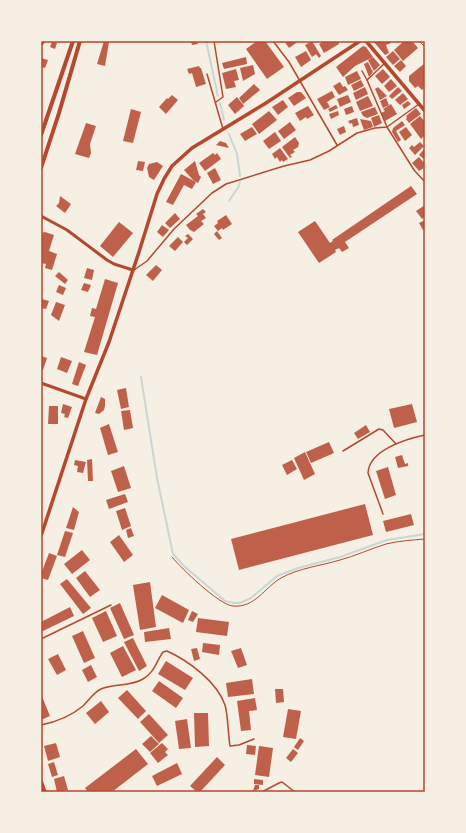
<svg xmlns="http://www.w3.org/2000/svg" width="466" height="833" font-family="'Golos Text',sans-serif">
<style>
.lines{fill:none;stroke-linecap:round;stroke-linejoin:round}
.stream{stroke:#c9d6d2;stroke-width:2}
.building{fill:#bf614a}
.path{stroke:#b5482f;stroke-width:1}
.service{stroke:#b5482f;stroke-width:1.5}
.minor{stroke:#b5482f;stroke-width:3}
.tertiary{stroke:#b5482f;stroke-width:3.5}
.secondary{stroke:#b5482f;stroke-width:4}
.neatline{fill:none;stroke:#b5482f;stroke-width:1.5}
</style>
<rect width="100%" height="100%" fill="#f6efe4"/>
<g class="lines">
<g class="stream">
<path d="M206 41 218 96"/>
<path d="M220 103 224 120"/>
<path d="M229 134 237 154 240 176"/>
<path d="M229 201 239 186 240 182"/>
<path d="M141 377 157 478 173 554 184 566 225 601 234 603H240L251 598 277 576 298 568 340 557 387 540 425 534"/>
</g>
</g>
<g class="building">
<path d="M104 41H108L109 42 105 66 97 64Z"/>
<path d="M191 41H197L198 44 192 45Z"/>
<path d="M257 41H265L284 67 267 79 246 49Z"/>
<path d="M284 41H299L289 48Z"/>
<path d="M312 41 321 56 319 58 316 54 312 57 305 45Z"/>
<path d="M325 41H338L339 44 324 53 319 44Z"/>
<path d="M373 41H390L391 43 386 45 389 53 385 55Z"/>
<path d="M404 41H412L418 48 403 61 394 50Z"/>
<path d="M52 42 57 43 55 49 50 47Z"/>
<path d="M363 46 366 47 373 57 355 66 343 77 336 67Z"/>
<path d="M306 51 311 60 301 67 295 57Z"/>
<path d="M393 51 400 59 393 65 386 57Z"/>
<path d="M246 57 247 64 224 69 222 63Z"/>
<path d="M373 57 380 65 374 71 368 60Z"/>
<path d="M41 58 48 60 45 68 41 67Z"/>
<path d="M401 60 406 66 400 72 394 66Z"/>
<path d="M368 62 373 72 369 77 364 64Z"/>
<path d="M425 63V87L422 90 418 86 415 88 409 81V76Z"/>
<path d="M253 65 255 74 243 81 240 68Z"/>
<path d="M199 66 200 68H201L206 84 196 87 192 73 189 74 187 69Z"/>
<path d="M236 69 239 80 234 81 236 87 226 89 222 73Z"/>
<path d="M383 69 390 77 382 84 375 76Z"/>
<path d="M357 71 361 79 348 85 345 77Z"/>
<path d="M391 79 397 86 389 92 384 86Z"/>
<path d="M361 80 364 86 354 91 351 85Z"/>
<path d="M340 82 343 87 345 86 348 90 339 95 333 86Z"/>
<path d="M254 84 260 90 243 104 239 98Z"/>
<path d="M365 87 368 94 356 100 353 93Z"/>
<path d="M378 87 387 96 380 100 375 89Z"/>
<path d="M398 87 402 91 392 99 389 96Z"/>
<path d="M332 91 335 97 327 102 330 107 324 110 317 99Z"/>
<path d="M297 92H301L306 98 294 106 288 98Z"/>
<path d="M403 93 408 99 400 105 395 100Z"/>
<path d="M172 95 178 100 166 114 159 107 167 98 168 99Z"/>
<path d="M348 95 351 102 340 107 337 99Z"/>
<path d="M368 96 373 106 360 111 356 102Z"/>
<path d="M237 97 244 106 235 114 228 105Z"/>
<path d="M386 98 389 105 383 108 380 101Z"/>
<path d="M283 100 288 107 278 115 272 107Z"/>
<path d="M408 101 411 104 404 109 402 105Z"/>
<path d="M391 104 397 114 385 121 381 113 385 111 383 109Z"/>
<path d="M336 105 338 108 330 112 328 109Z"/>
<path d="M308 106 314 115 307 119 306 117 300 121 295 113Z"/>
<path d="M352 106 354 112 346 115 344 109Z"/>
<path d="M375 107 378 114 367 118 363 116 361 112Z"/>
<path d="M416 108 421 114 409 123 406 119 407 117 406 116Z"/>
<path d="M131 109 141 112 133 143 123 141Z"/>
<path d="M269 111 277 120 259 134 252 124Z"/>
<path d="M338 111 339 115 331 119 329 114Z"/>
<path d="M379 115 382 123 374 127 371 118Z"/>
<path d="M420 116 425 122V135L421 139 410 124Z"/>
<path d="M357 118 359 125 353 127 352 123 350 124 348 121Z"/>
<path d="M360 119 371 121 373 127 364 130Z"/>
<path d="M402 121 405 125 396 131 401 140 398 142 392 132 393 128Z"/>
<path d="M290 122 296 130 284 139 278 131Z"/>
<path d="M86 123 96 126 90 144 91 153 89 158 75 154Z"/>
<path d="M344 126 346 132 340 135 337 129Z"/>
<path d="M252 127 257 134 245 141 240 134Z"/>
<path d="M406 127 412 135 405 141 399 132Z"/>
<path d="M275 132 281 141 269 149 263 141Z"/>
<path d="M295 137 299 143 298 147 293 150 295 152 290 155 292 157 290 158 282 147Z"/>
<path d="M220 141 226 143 229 148 216 145Z"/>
<path d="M420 142 424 146 415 155 409 148 412 145 414 147Z"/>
<path d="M280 148 288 159 283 162 282 160 280 162 277 157 275 159 272 154Z"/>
<path d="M425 148V160L419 155Z"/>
<path d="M213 153 215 155 217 153 221 159 205 171 199 163Z"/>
<path d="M419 157 425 164 423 167 424 168 419 171 412 163Z"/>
<path d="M138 161 145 162 143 171 136 170Z"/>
<path d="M195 161 199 175 201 177 198 183 193 180 184 170Z"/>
<path d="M157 162 163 166 154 180 149 177 147 168 149 164Z"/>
<path d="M215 168 221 180 213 184 207 173Z"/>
<path d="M181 174 196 182 192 189 184 185 173 205 166 202Z"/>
<path d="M411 186 417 194 345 242 349 248 342 252 339 248 335 250 336 252 319 263 298 232 315 221 330 243 333 241 332 240Z"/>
<path d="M60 196 71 204 65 213 56 206 59 203Z"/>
<path d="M425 205V216L422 219 416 211Z"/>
<path d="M203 209 206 212 203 214 206 218 201 221 204 224 194 232 190 230 186 225 198 216 196 214Z"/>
<path d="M175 213 180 219 170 228 165 223Z"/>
<path d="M226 215 232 224 223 230 222 228 218 231 214 226 218 223 217 221Z"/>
<path d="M423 221 425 223V229L423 230 419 223Z"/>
<path d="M119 222 133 233 113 257 100 246Z"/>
<path d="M162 225 169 230 163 237 157 232Z"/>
<path d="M217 231 222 238 219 240 214 234Z"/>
<path d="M45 232 54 235 49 251 57 254 52 270 45 268 46 264 41 263V233Z"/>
<path d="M188 234 193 239 187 245 184 242 188 238 185 236Z"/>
<path d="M178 237 183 242 175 251 169 246Z"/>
<path d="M156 265 162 270 153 281 146 275Z"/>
<path d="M87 268 94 270 92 280 84 278Z"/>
<path d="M59 272 68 280 65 284 55 276Z"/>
<path d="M105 279 118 283 97 355 84 352 95 317 90 316 92 308 96 309Z"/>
<path d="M84 283 91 285 88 292 81 290Z"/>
<path d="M59 285 66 288 63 295 56 292Z"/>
<path d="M42 299 49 301 46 309 41 308Z"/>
<path d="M56 302 65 305 59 321 51 315Z"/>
<path d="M41 356 47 358 43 370 41 369Z"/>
<path d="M61 357 72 361 67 373 57 369Z"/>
<path d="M79 362 86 365 78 386 72 384Z"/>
<path d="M126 388 129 407 121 409 117 390Z"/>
<path d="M101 397 105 399V406L104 410 99 414 95 413Z"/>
<path d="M63 404 72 407 68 418 64 417 65 414 61 413Z"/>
<path d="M412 404 417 422 394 428 389 409Z"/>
<path d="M49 406H58V424H48Z"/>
<path d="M130 410 133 428 124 430 121 411Z"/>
<path d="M109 424 118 452 108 455 100 428Z"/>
<path d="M366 425 370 432 358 439 354 433Z"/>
<path d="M329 442 334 453 311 463 306 452Z"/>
<path d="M305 452 315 474 304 480 294 458Z"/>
<path d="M402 455 405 464 408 463V466L398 468 395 457Z"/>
<path d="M92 459 93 481H88L87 460Z"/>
<path d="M75 460 86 462 83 473 77 472 78 466 74 465Z"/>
<path d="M292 460 297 469 287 475 282 465Z"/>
<path d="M124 466 131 488 118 492 111 471Z"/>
<path d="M388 467 396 495 385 499 376 471Z"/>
<path d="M125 494 128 502 109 509 106 500Z"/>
<path d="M365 504 373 535 239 570 231 539Z"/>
<path d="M73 507 79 512 74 530 66 528Z"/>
<path d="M125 508 131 526 122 530 116 511Z"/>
<path d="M411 514 414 525 386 532 383 521Z"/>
<path d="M131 528 134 536 128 538 126 530Z"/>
<path d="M65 531 73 533 65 557 57 555Z"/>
<path d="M119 535 133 555 124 562 110 542Z"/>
<path d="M82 550 90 560 72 574 64 564Z"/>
<path d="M49 553 57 556 48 580 41 578V574Z"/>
<path d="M85 571 100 590 90 597 76 578Z"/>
<path d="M67 579 91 608 83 614 60 584Z"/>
<path d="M150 582 156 627 140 630 133 585Z"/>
<path d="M162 595 189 610 183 623 155 608Z"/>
<path d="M120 603 134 635 124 639 110 608Z"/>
<path d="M70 607 74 616 41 632V622Z"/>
<path d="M106 611 117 636 103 642 92 618Z"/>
<path d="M192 611 198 614 193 622 188 620Z"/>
<path d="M198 618 229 622 227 636 196 632Z"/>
<path d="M169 628 171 639 145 642 144 632Z"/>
<path d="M83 631 95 658 84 663 72 636Z"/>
<path d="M133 638 147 666 139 671 124 642Z"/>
<path d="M203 643 220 645 219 655 202 652Z"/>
<path d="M123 646 136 670 122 677 110 653Z"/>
<path d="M197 648 200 659 194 661 191 649Z"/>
<path d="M241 648 247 665 238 668 231 651Z"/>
<path d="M58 654 66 670 57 675 48 659Z"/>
<path d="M166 661 193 678 185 690 158 674Z"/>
<path d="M91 665 97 677 88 682 82 670Z"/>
<path d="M252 679 254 694 228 697 226 683Z"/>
<path d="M159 681 183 698 176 708 152 691Z"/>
<path d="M275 689H283L284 702 276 703Z"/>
<path d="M127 690 146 711 138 719 118 698Z"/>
<path d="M41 694 50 716 41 720Z"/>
<path d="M255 698 257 710 249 711 251 730 241 731 237 701Z"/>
<path d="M101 701 109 712 95 724 86 713Z"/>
<path d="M288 709 301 711 296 739 283 737Z"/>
<path d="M194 713H208L209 746 195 747Z"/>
<path d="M149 714 168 735 159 743 140 722Z"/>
<path d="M187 719 191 748 179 749 175 721Z"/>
<path d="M151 736 159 744 150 752 142 744Z"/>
<path d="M300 738 304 741 298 750 294 747Z"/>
<path d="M56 743 60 757 48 761 44 746Z"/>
<path d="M162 743 168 749 165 752 168 755 158 763 150 753Z"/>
<path d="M247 745 256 746 255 755 246 754Z"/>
<path d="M259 746 273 748 269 777 255 775Z"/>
<path d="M136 749 148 764 112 792H88L85 788Z"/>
<path d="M293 749 298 753 291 762 286 758Z"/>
<path d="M217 757 225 765 200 792H197L190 786Z"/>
<path d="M54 762 58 775 52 777 48 764Z"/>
<path d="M177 763 182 774 157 786 152 776Z"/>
<path d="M64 776 68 790 57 792 54 779Z"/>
<path d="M254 779 263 780V785L254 784Z"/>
<path d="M255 785H259V789L253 791Z"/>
</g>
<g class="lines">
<g class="path">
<path d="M419 41 425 47"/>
<path d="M172 557C181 568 219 605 233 606 255 608 264 588 281 578 299 568 320 566 340 560 355 556 370 549 386 544 398 541 412 540 425 539"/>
</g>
<g class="service">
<path d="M214 41 223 97 216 102"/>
<path d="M273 41 289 62 337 145"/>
<path d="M41 46 45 41"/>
<path d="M385 63 367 80 387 127 414 170 425 182"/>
<path d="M362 71 367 80"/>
<path d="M207 74 223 129"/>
<path d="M134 270 147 261 174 229 212 193 226 184 284 166 310 160 329 151 357 133 375 128 387 127 419 104"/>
<path d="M343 451 379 429 383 430 396 444"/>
<path d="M383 514 368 473C369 450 406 439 425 435"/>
<path d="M41 639 111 605"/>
<path d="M41 725C56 722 71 716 83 706 89 700 94 692 101 689 114 683 130 687 143 679 154 673 156 662 163 652L167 651C189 661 217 682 225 705 228 715 228 734 230 746L239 745 254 739"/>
<path d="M262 792 279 783 282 782 295 792"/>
</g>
<g class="minor">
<path d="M41 216 67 230 107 260 114 264 133 270"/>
<path d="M41 383 86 399"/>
</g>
<g class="tertiary">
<path d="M366 41 425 111"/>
<path d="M41 536 86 399 109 342 139 252 157 194 164 179 172 166 192 148 266 103 360 41"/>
<path d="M41 781 45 792"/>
</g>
<g class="secondary">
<path d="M41 135 73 41"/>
<path d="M41 168 59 113 80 41"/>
</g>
</g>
<rect width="466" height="833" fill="none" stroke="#f6efe4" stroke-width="84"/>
<rect x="42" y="42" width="382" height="749" class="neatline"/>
</svg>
